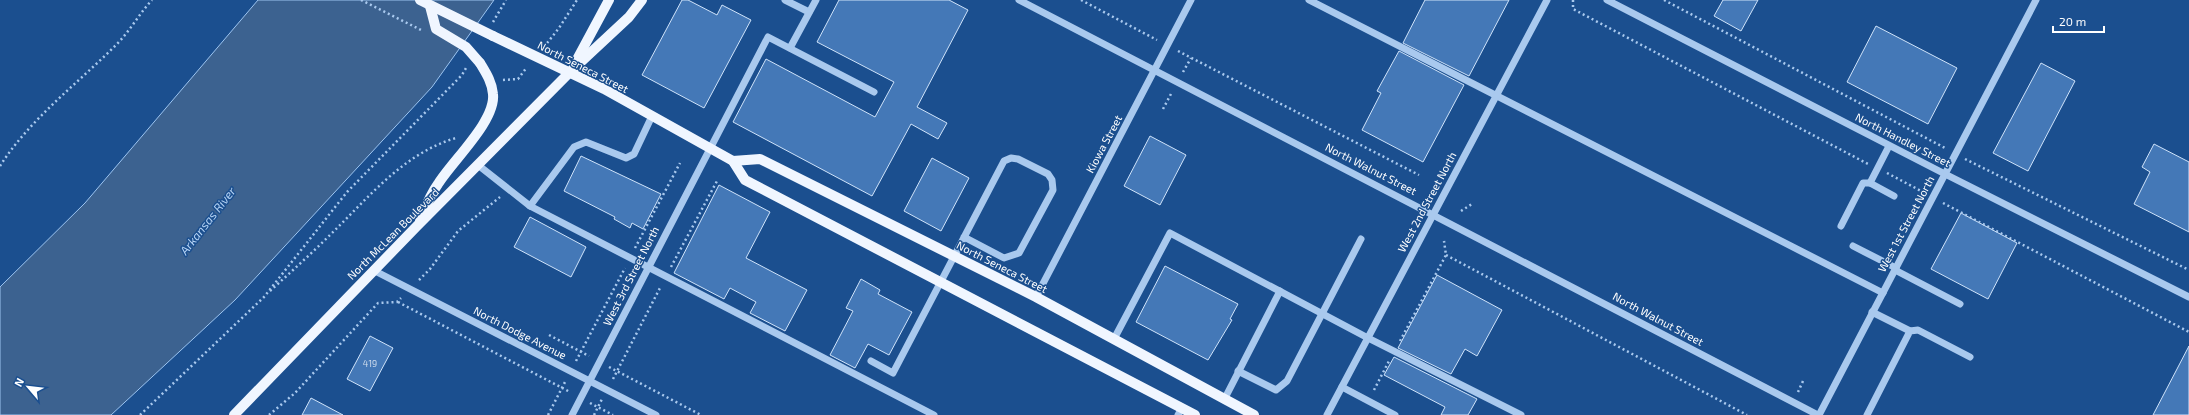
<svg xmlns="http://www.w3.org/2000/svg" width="2189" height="415" font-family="'Exo 2',sans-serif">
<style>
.water{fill:#3c6290;stroke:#9cc4f0}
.building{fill:#4478b7;stroke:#cfe3fa}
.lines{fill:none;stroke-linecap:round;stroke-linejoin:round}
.path{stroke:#a9c9ee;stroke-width:2.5;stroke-dasharray:2 3;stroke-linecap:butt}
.minor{stroke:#a9c9ee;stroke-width:7}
.major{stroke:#f0f6ff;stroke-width:10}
.path-bridge{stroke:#a9c9ee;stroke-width:2.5;stroke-dasharray:2 3;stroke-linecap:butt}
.major-bridge{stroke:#f0f6ff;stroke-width:10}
.labels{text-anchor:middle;stroke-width:3;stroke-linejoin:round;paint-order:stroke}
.number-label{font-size:9px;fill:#d0dded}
.street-label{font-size:11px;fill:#fff;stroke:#1b4f8f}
.water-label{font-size:12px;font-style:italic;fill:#b5d3f5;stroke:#1b4f8f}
</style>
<rect width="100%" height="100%" fill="#1b4f8f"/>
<path class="water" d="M258 0H494L432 87 235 300 111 415H0V287L85 203Z"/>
<g class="building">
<path d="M682 0H688L717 15 722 5 751 20 704 108 642 75Z"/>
<path d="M839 0H949L968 10 917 107 947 123 938 139 911 124 872 196 733 122 766 59 875 117 894 82 817 42Z"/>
<path d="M1425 0H1509L1469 76 1403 43Z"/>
<path d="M1723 0H1758L1741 31 1714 16Z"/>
<path d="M1876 26 1957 68 1928 124 1847 82Z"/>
<path d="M1399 51 1464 85 1423 162 1362 130 1381 93 1377 91Z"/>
<path d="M2041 63 2075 81 2028 171 1993 153Z"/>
<path d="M1150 136 1186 155 1160 205 1124 186Z"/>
<path d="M2154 144 2189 162V232L2134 204 2150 172 2142 167Z"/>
<path d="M581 156 661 194 643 229 632 223 630 228 614 219 615 217 564 191Z"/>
<path d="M932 158 969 178 941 231 904 211Z"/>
<path d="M719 185 770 212 746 258 807 290 785 331 750 313 756 302 730 288 724 299 674 273Z"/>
<path d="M1961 213 2017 243 1988 299 1931 269Z"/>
<path d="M530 217 586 247 571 277 514 247Z"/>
<path d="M1165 266 1238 304 1230 319 1232 320 1208 360 1136 322Z"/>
<path d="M1437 275 1502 310 1477 356 1465 349 1451 374 1398 348Z"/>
<path d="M861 279 880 290 878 294 912 312 889 355 868 344 855 368 830 355 853 311 846 308Z"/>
<path d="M370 336 393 348 370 391 347 379Z"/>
<path d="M2189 346V415H2153Z"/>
<path d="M1394 357 1477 399 1468 415H1441L1445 407 1384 375Z"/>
<path d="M311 398 343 415H302Z"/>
</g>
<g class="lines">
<g class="path">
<path d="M1081 0 1157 40"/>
<path d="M1573 0V9L1868 164"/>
<path d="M1664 0 1945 148"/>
<path d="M493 22 506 0"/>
<path d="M544 47 559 28 577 0"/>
<path d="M1178 51 1419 175"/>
<path d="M1183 72 1191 58"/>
<path d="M503 80 518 79 527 67"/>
<path d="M1163 109 1172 92"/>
<path d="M1965 159 2189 270"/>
<path d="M0 166C30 119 77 84 116 45 130 31 139 14 152 0"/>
<path d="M1887 173 1923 192"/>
<path d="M1943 203 2189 332"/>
<path d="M1461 211 1472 204"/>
<path d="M635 248 680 163"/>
<path d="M1446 255 1747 415"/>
<path d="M671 267 717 181"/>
<path d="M419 280 430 269 458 231 500 197"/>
<path d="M270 291C291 272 312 253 332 233 369 197 404 153 456 138"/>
<path d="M398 302 570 392"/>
<path d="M549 335 589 356"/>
<path d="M1400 341 1446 255 1444 241"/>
<path d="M576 361 625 268"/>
<path d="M609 367 701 415"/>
<path d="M613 379 661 286"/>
<path d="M1374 390 1389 361"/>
<path d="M1798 392 1803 381"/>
<path d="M590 403 613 415"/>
<path d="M140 415 264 297 347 192 462 75 466 68"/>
<path d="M269 415 295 393 378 303 397 302 401 298"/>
<path d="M548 415 565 382"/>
<path d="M594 415 602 399"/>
</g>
<g class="minor">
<path d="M785 0 809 12"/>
<path d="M1019 0 1818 415"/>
<path d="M1309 0 1883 293"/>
<path d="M1607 0 1945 174 2189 297"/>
<path d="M790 48 816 0"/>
<path d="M478 165 530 206 934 415"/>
<path d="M1870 183 1889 146"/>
<path d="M530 206 574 147 586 142 626 158 634 154 652 116"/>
<path d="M1841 226 1863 183H1870L1894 196"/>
<path d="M1853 246 1896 268"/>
<path d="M373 270 656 415"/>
<path d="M1895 270 1960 304"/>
<path d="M1036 297 1191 0"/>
<path d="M1872 312 1910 331"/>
<path d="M1114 339 1170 233 1368 338 1521 415"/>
<path d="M871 361 893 373 1004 161 1011 158 1018 159 1048 174 1052 180 1053 190 1019 253 1004 258 964 237"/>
<path d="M1238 371 1276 390 1287 381 1361 239"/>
<path d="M1342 387 1395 415"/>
<path d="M1224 400 1280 291"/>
<path d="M572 415 768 37 874 92"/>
<path d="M1178 415 1182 408"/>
<path d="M1327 415 1547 0"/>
<path d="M1819 415 2036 0"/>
<path d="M1867 415 1910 331 1918 330 1970 357"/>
</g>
<g class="major">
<path d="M493 36 604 89 733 161 745 180 1195 415"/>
<path d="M574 65 609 0"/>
<path d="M733 161 760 159 1036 297 1254 415"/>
<path d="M420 220C425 208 430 195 438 184 452 161 496 121 493 94 492 82 486 73 480 63"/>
<path d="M234 415 416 227 570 72 629 17 642 0"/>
</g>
<path class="path-bridge" d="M361 0 423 31"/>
<g class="major-bridge">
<path d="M420 0 493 36"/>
<path d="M430 6 436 29 466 47 480 63"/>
</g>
</g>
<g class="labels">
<g class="number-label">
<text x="370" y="367">419</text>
</g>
<g class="street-label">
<text transform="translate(583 67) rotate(27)" y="4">North Seneca Street</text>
<text transform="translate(1903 140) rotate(27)" y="4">North Handley Street</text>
<text transform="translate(1104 144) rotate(-62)" y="4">Kiowa Street</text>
<text transform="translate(1371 169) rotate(27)" y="4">North Walnut Street</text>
<text transform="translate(1427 202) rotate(-62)" y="4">West 2nd Street North</text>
<text transform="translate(1906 224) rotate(-62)" y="4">West 1st Street North</text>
<text transform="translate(393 234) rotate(-45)" y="4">North McLean Boulevard</text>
<text transform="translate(1002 267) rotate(27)" y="4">North Seneca Street</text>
<text transform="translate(631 276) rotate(-63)" y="4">West 3rd Street North</text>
<text transform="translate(1658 319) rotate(28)" y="4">North Walnut Street</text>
<text transform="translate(520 333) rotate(27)" y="4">North Dodge Avenue</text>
</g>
<g class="water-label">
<text transform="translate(208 221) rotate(-52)" y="4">Arkansas River</text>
</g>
</g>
<g transform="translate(28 387) rotate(298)" stroke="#1b4f8f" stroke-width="3" paint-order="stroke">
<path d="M0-3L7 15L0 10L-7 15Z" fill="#ffffff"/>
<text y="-6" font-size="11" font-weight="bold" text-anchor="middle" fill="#ffffff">N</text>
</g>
<path d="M2053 26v6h51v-6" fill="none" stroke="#ffffff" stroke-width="2"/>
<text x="2059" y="26" font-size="12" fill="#ffffff" stroke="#1b4f8f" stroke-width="3" paint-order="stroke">20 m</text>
</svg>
